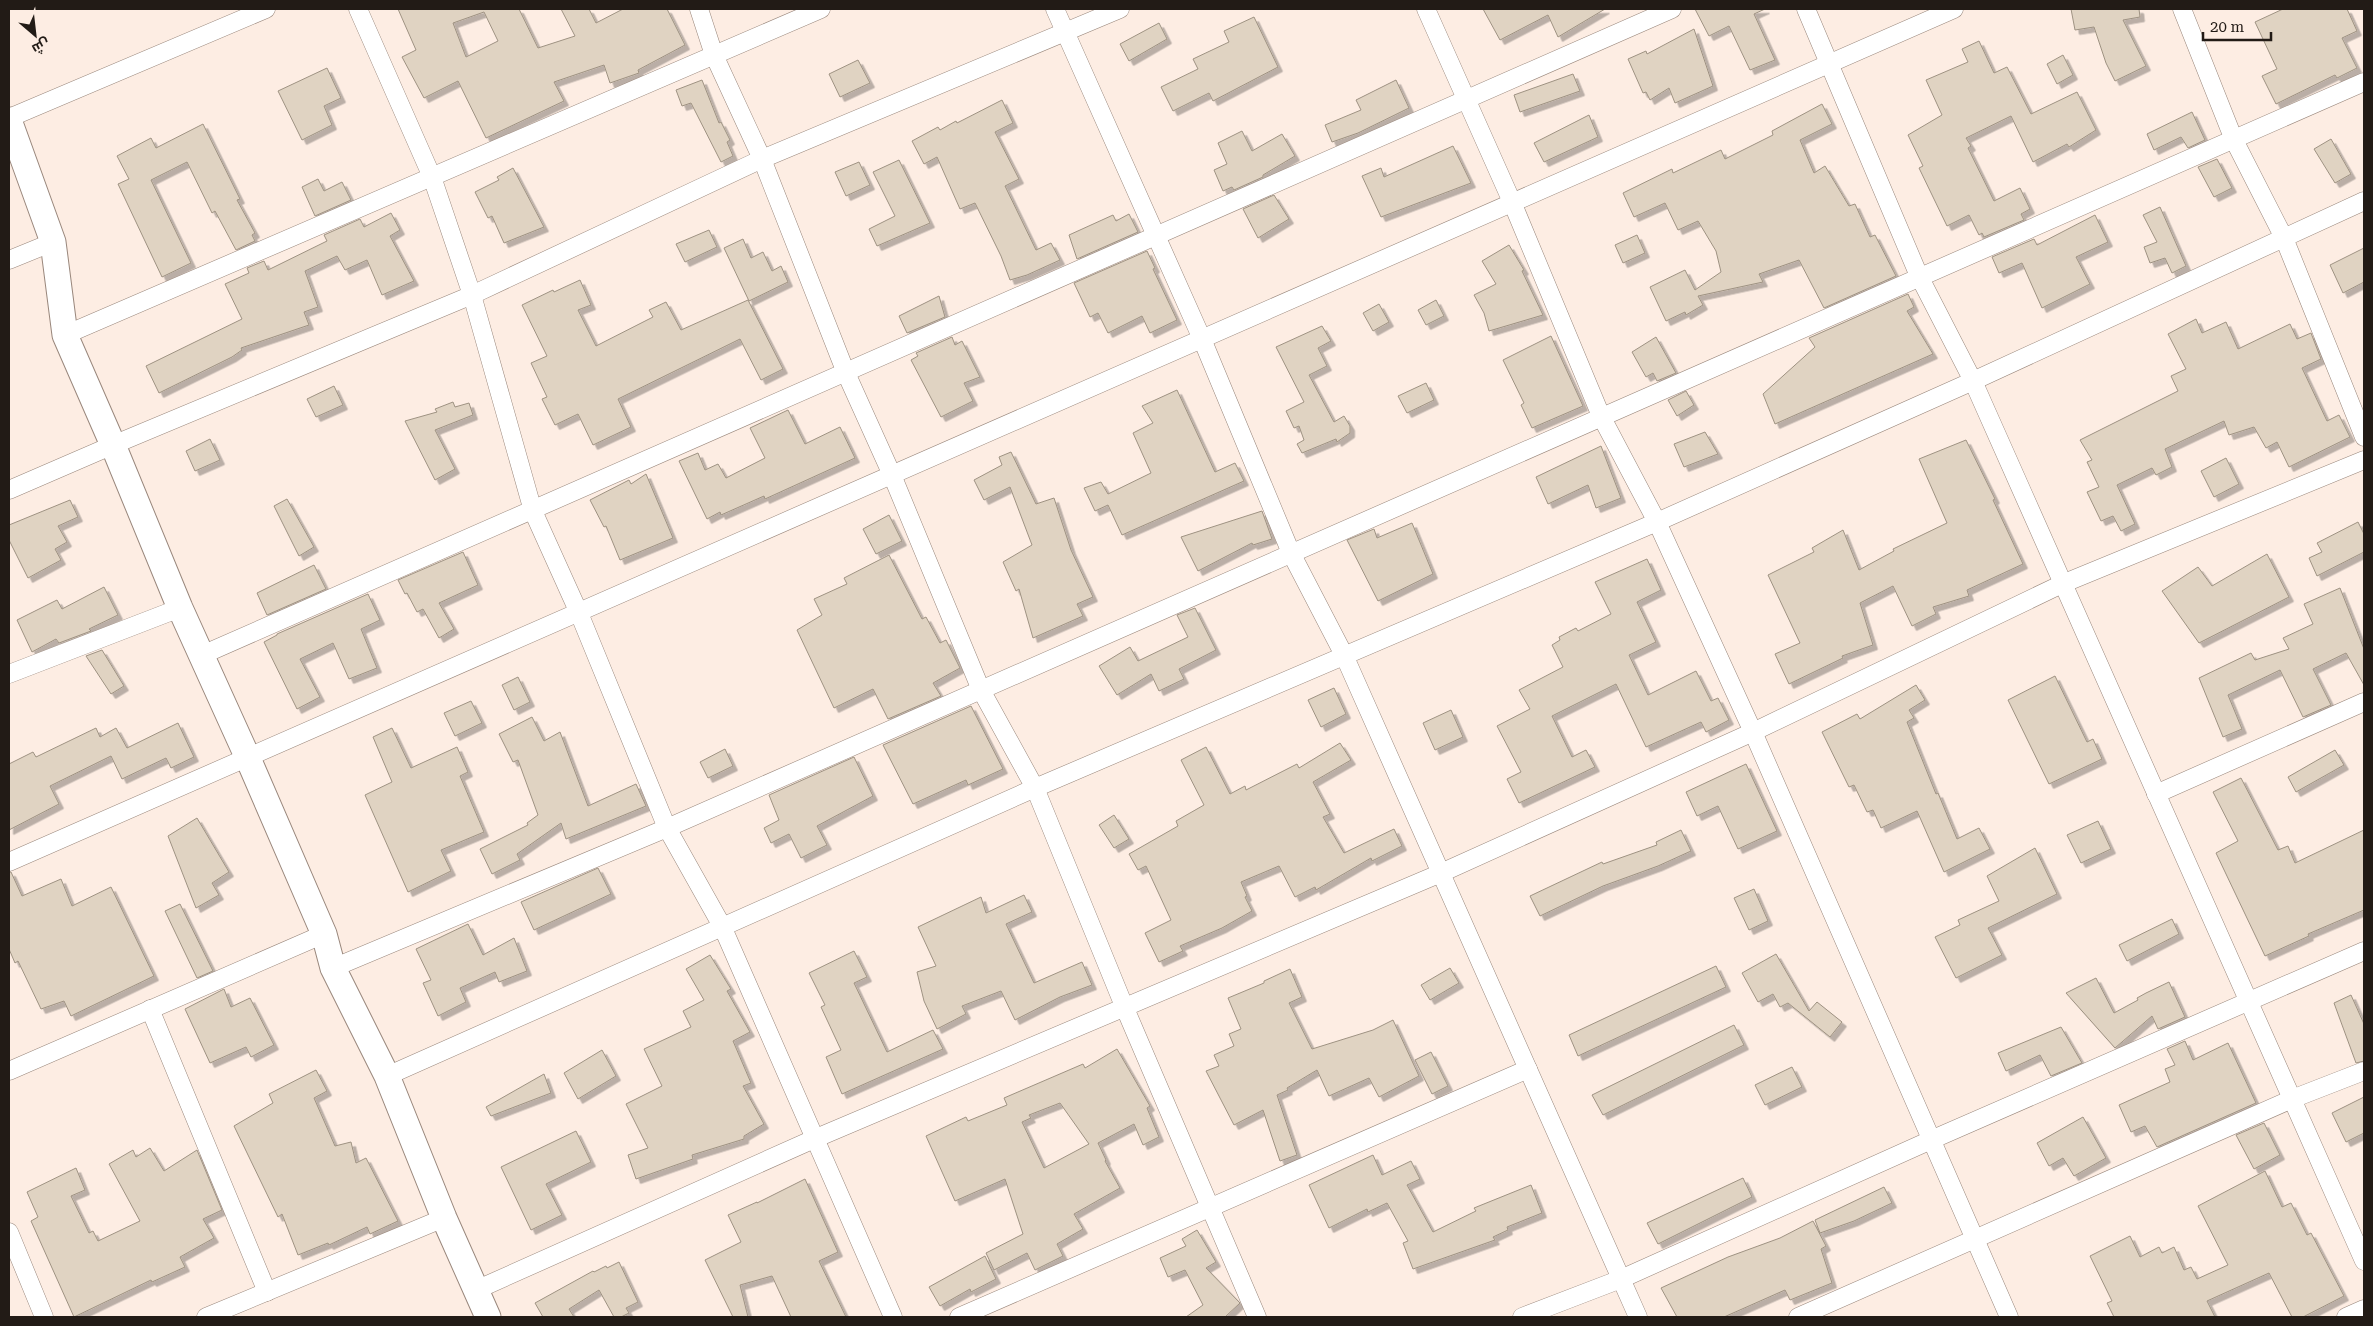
<svg xmlns="http://www.w3.org/2000/svg" width="2373" height="1326" font-family="'Roboto Serif',Cairo,serif">
<style>
.building{fill:#e0d3c2;stroke:#9e9282;fill-rule:evenodd;filter:url(#shadow)}
.lines{fill:none;stroke-linecap:round;stroke-linejoin:round}
.street-casing{stroke:#99877c;stroke-width:19}
.secondary-casing{stroke:#99877c;stroke-width:27}
.street{stroke:#fff;stroke-width:18}
.secondary{stroke:#fff;stroke-width:25}
</style>
<defs>
<filter id="shadow"><feDropShadow dx="4.5" dy="4.5" stdDeviation="0" flood-color="#0004"/></filter>
</defs>
<rect width="100%" height="100%" fill="#fdede3"/>
<g class="building">
<path d="M398 9H519L538 48 575 36 561 9H589L596 23 623 9H667L685 45 638 70 639 73 610 83 604 65 554 82 564 101 486 138 458 81 424 98 402 57 416 50ZM484 12 498 41 466 57 453 23Z"/>
<path d="M1483 9H1605L1558 37 1548 15 1500 40Z"/>
<path d="M1695 9H1765L1754 14 1775 60 1750 70 1729 26 1709 36Z"/>
<path d="M2071 9H2139L2140 17 2123 20 2146 66 2115 81 2106 63 2094 27 2075 30Z"/>
<path d="M2283 9H2347L2357 31 2342 38 2357 68 2337 78 2335 75 2276 104 2262 76 2277 69 2255 22Z"/>
<path d="M1254 17 1278 67 1213 101 1209 93 1173 111 1161 87 1198 69 1193 59 1229 42 1224 31Z"/>
<path d="M1159 23 1167 39 1129 61 1120 44Z"/>
<path d="M1694 29 1713 86 1675 103 1669 88 1650 100 1646 92 1643 93 1628 59 1646 51 1647 54Z"/>
<path d="M1979 41 1994 73 2007 67 2031 114 2077 92 2096 130 2069 147 2067 144 2033 162 2011 116 1966 138 1971 146 1968 148 1994 201 2020 188 2030 209 2021 214 2024 220 1984 237 1982 233 1979 235 1969 215 1947 226 1919 168 1923 166 1908 135 1942 115 1926 80 1968 62 1962 49Z"/>
<path d="M2063 55 2073 75 2057 84 2047 64Z"/>
<path d="M858 60 870 83 840 97 829 74Z"/>
<path d="M327 68 341 98 324 106 332 125 302 140 278 91Z"/>
<path d="M1573 74 1580 91 1520 112 1514 95Z"/>
<path d="M702 80 719 123 721 122 730 140 727 142 733 156 721 162 691 103 682 106 676 90Z"/>
<path d="M1396 80 1409 108 1358 133 1332 142 1325 125 1361 110 1356 100Z"/>
<path d="M1002 100 1013 123 995 132 1019 179 1005 186 1036 250 1051 243 1060 260 1027 275 1010 280 1001 256 975 203 960 209 937 157 924 164 912 141 938 127 940 130 956 121 957 123Z"/>
<path d="M1822 104 1832 124 1800 140 1814 173 1825 166 1849 206 1855 204 1870 237 1875 235 1896 276 1824 308 1799 260 1759 274 1763 282 1698 296 1703 305 1686 315 1685 312 1666 321 1650 287 1685 270 1695 290 1721 272 1716 251 1698 221 1678 230 1665 203 1634 217 1623 193 1672 169 1673 173 1721 150 1725 159 1773 135 1772 131Z"/>
<path d="M2192 112 2205 140 2188 148 2181 137 2154 150 2147 134Z"/>
<path d="M1589 115 1598 137 1544 162 1534 143Z"/>
<path d="M203 124 240 199 237 200 255 233 252 235 255 241 236 250 215 211 212 213 187 162 151 180 191 263 162 277 118 184 129 179 117 156 151 138 156 148Z"/>
<path d="M1242 131 1252 151 1282 134 1295 156 1263 175V177L1234 190 1232 187 1223 191 1214 170 1227 164 1218 143Z"/>
<path d="M2331 139 2351 174 2335 183 2314 149Z"/>
<path d="M1453 146 1471 183 1381 217 1362 176 1381 168 1384 177Z"/>
<path d="M2217 159 2232 188 2214 197 2198 167Z"/>
<path d="M899 160 930 223 877 246 869 229 895 216 873 172Z"/>
<path d="M859 162 870 185 846 196 835 172Z"/>
<path d="M513 168 544 227 504 243 492 216 488 218 475 192 499 180 497 177Z"/>
<path d="M318 179 324 191 342 182 351 200 315 216 302 187Z"/>
<path d="M1274 195 1289 219 1258 238 1243 209Z"/>
<path d="M2160 207 2186 266 2172 273 2165 258 2150 263 2144 247 2157 242 2143 215Z"/>
<path d="M391 213 400 230 390 236 414 281 382 295 367 260 345 270 337 256 305 271 318 307 304 312 309 325 241 348 242 350 232 357 159 393 146 366 242 319 225 284 249 273 247 268 264 261 268 270 327 241 324 235 360 219 364 227Z"/>
<path d="M1129 214 1138 232 1077 259 1069 235 1113 215 1116 221Z"/>
<path d="M2095 215 2108 242 2076 257 2090 284 2042 308 2022 263 1999 273 1992 257 2034 239 2037 245Z"/>
<path d="M709 230 717 247 685 262 676 244Z"/>
<path d="M1637 235 1645 253 1623 263 1615 245Z"/>
<path d="M743 239 751 258 763 252 772 271 781 266 788 282 749 301 724 248Z"/>
<path d="M1509 245 1524 270 1522 271 1543 315 1489 331 1484 313 1474 295 1496 284 1482 261Z"/>
<path d="M2364 248V282L2343 293 2330 265Z"/>
<path d="M1147 251 1155 268 1153 269 1177 320 1150 333 1142 316 1108 333 1098 313 1090 317 1074 283Z"/>
<path d="M580 280 591 305 578 310 596 346 653 317 649 310 666 302 681 330 748 300 783 369 761 380 740 339 618 399 631 427 593 445 578 414 555 425 542 399 547 397 531 363 547 356 522 305 553 290 554 292Z"/>
<path d="M1908 294 1914 307 1907 311 1933 354 1775 424 1763 394 1815 347 1809 338Z"/>
<path d="M939 296 945 317 907 333 899 316Z"/>
<path d="M1436 300 1444 316 1426 325 1418 310Z"/>
<path d="M1379 304 1389 322 1373 331 1363 313Z"/>
<path d="M2196 319 2202 333 2226 322 2238 349 2290 324 2297 339 2311 333 2321 359 2302 368 2327 421 2339 415 2350 437 2289 467 2277 442 2266 448 2254 427 2229 435 2224 421 2165 449 2172 467 2156 475 2152 468 2117 485 2135 524 2121 531 2113 516 2101 521 2087 492 2099 487 2087 462 2092 460 2080 440 2178 391 2171 376 2186 369 2168 334Z"/>
<path d="M1322 326 1331 341 1318 348 1327 366 1309 375 1334 422 1344 416 1350 426V433L1337 442 1336 439 1302 453 1297 444 1304 440 1299 426 1294 428 1286 411 1304 402 1276 347Z"/>
<path d="M1551 336 1583 406 1532 428 1521 405 1524 403 1503 360Z"/>
<path d="M952 337 955 345 962 341 980 377 964 383 973 401 941 417 911 360 918 356 916 353Z"/>
<path d="M1656 337 1676 373 1657 381 1653 373 1646 377 1632 352Z"/>
<path d="M1426 383 1434 400 1407 413 1398 396Z"/>
<path d="M334 386 343 405 316 417 307 399Z"/>
<path d="M1177 390 1215 472 1235 463 1244 481 1122 535 1108 505 1095 511 1084 488 1101 482 1108 494 1151 473 1133 433 1153 423 1142 406Z"/>
<path d="M1686 391 1694 405 1677 416 1668 400Z"/>
<path d="M453 402 455 407 469 403 473 415 435 430 455 469 435 480 405 421 437 412 435 409Z"/>
<path d="M788 410 805 444 840 427 855 458 765 499 764 496 721 515 720 512 707 519 679 461 698 453 705 470 718 464 726 478 765 458 750 428Z"/>
<path d="M1705 432 1718 454 1684 467 1674 444Z"/>
<path d="M210 439 220 460 195 471 186 451Z"/>
<path d="M1966 440 1995 499 1993 500 2023 564 1967 590 1969 596 1933 607 1936 614 1912 626 1893 586 1860 603 1873 645 1842 656 1843 658 1789 684 1775 654 1800 643 1768 575 1814 552 1812 548 1843 530 1859 570 1894 551 1893 549 1947 523 1919 459Z"/>
<path d="M1601 446 1621 498 1596 508 1588 485 1548 504 1536 477Z"/>
<path d="M1011 452 1036 504 1054 498 1071 550 1093 597 1077 604 1083 616 1033 638 1019 589 1016 591 1003 562 1032 545 1010 487 984 500 974 480 1002 465 999 457Z"/>
<path d="M2226 458 2239 484 2214 497 2201 471Z"/>
<path d="M646 474 673 538 620 560 606 526 604 527 590 500 629 480 631 484Z"/>
<path d="M287 499 314 547 299 556 274 506Z"/>
<path d="M70 500 78 517 58 526 67 542 55 549 61 560 28 578 9 540V525Z"/>
<path d="M1262 511 1272 539 1253 545 1252 543 1198 571 1181 537Z"/>
<path d="M889 515 902 541 876 554 863 529Z"/>
<path d="M2358 522 2364 534V552L2317 576 2309 558 2322 552 2317 543Z"/>
<path d="M1412 523 1433 574 1378 601 1347 540 1374 529 1377 538Z"/>
<path d="M463 552 478 585 439 603 454 629 439 638 423 609 417 612 407 593 405 594 398 580Z"/>
<path d="M2267 554 2289 597 2199 643 2162 591 2198 567 2212 586Z"/>
<path d="M889 555 922 619 926 617 940 643 946 640 960 668 933 683 941 696 888 719 873 689 834 708 797 630 822 615 814 599 847 584 844 578Z"/>
<path d="M1647 559 1661 590 1637 602 1656 642 1629 655 1648 695 1696 671 1711 701 1718 698 1729 720 1706 732 1701 722 1646 747 1616 684 1552 716 1572 757 1586 750 1595 767 1519 803 1507 779 1521 772 1497 726 1530 709 1519 690 1563 667 1552 645 1560 640 1559 637 1576 628 1578 631 1611 614 1595 582Z"/>
<path d="M314 565 326 589 267 615 257 593Z"/>
<path d="M104 587 118 615 89 629 91 631 59 643 56 639 32 652 17 620 57 600 62 609Z"/>
<path d="M2340 588 2364 649V685L2346 653 2313 669 2331 705 2303 717 2280 670 2228 695 2242 729 2223 737 2199 678 2251 653 2255 660 2289 649 2283 638 2313 624 2304 604Z"/>
<path d="M368 594 380 620 361 629 377 668 349 679 333 643 300 659 320 697 297 709 264 642 277 635V634Z"/>
<path d="M1195 608 1216 650 1179 669 1184 679 1159 691 1151 674 1117 695 1099 666 1130 647 1138 661 1188 637 1177 615Z"/>
<path d="M102 650 124 686 111 694 86 656Z"/>
<path d="M2055 676 2087 742 2093 739 2102 759 2049 784 2008 700Z"/>
<path d="M518 677 530 702 514 710 502 685Z"/>
<path d="M1916 685 1925 700 1909 710 1914 718 1907 722 1936 794 1938 793 1957 839 1979 828 1990 849 1944 872 1917 811 1881 828 1873 810 1867 812 1854 785 1849 787 1822 732 1857 714 1860 719Z"/>
<path d="M1334 688 1346 714 1321 727 1308 700Z"/>
<path d="M471 701 482 723 455 736 444 713Z"/>
<path d="M971 706 1003 769 968 785 966 780 913 804 883 745Z"/>
<path d="M1451 710 1463 737 1435 750 1423 723Z"/>
<path d="M532 717 544 741 560 732 588 806 636 784 646 806 566 839 561 823 517 854 520 860 492 874 480 849 528 825 527 823 538 815 518 760 513 762 499 734Z"/>
<path d="M178 723 194 757 171 768 166 758 122 779 111 756 50 786 59 804 9 830V764L33 752 36 757 96 728 100 737 116 728 127 748Z"/>
<path d="M392 728 411 768 457 747 468 772 460 776 484 832 441 850 451 871 408 892 365 795 392 782 373 737Z"/>
<path d="M1340 743 1351 760 1313 782 1330 814 1323 817 1344 853 1394 829 1402 846 1372 861 1371 858 1316 890 1315 887 1295 897 1279 866 1241 882 1247 896 1245 897 1252 911 1222 928 1180 946 1183 951 1159 962 1145 933 1171 920 1146 866 1138 870 1129 854 1178 826 1176 821 1204 805 1181 760 1206 747 1230 794 1245 786 1246 790 1297 764 1299 768Z"/>
<path d="M725 749 733 766 708 778 700 762Z"/>
<path d="M2335 750 2344 765 2296 792 2288 777Z"/>
<path d="M854 757 873 796 817 826 827 845 801 858 789 834 771 843 764 828 779 820 769 795Z"/>
<path d="M1746 764 1777 831 1738 849 1718 806 1697 816 1686 792Z"/>
<path d="M2241 778 2278 850 2288 846 2295 863 2364 830V910L2308 934 2309 936 2265 956 2216 853 2238 841 2213 792Z"/>
<path d="M1114 815 1129 839 1114 848 1099 825Z"/>
<path d="M197 818 229 872 212 883 219 895 196 908 168 836Z"/>
<path d="M2098 821 2111 849 2081 863 2067 835Z"/>
<path d="M1681 830 1691 851 1658 866 1603 886 1540 916 1530 896 1602 862 1603 864 1657 845 1656 842Z"/>
<path d="M2035 848 2057 894 1988 928 2002 955 1956 978 1935 937 1960 925 1958 920 1999 901 1987 876Z"/>
<path d="M598 868 611 894 534 930 521 902Z"/>
<path d="M9 872H11L22 896 61 879 72 906 111 887 154 976 71 1016 64 1001 41 1009 18 961 15 963 9 949Z"/>
<path d="M1754 889 1768 921 1749 930 1734 898Z"/>
<path d="M1024 895 1032 912 1006 924 1034 983 1082 962 1092 985 1060 997 1015 1020 1001 991 962 1006 966 1014 937 1029 924 1001 917 972 936 966 918 927 981 897 986 913Z"/>
<path d="M180 904 213 971 197 978 165 911Z"/>
<path d="M2172 919 2179 934 2127 961 2119 945Z"/>
<path d="M468 924 483 955 514 938 527 971 499 982 495 972 460 988 466 1002 438 1016 423 983 431 980 416 949Z"/>
<path d="M854 951 867 977 854 983 887 1052 933 1030 943 1049 842 1094 826 1057 841 1050 821 1007 825 1005 809 973Z"/>
<path d="M1776 954 1809 1011 1817 1002 1842 1022 1830 1037 1788 1003 1780 1007 1773 994 1758 1002 1742 973Z"/>
<path d="M710 955 731 989 727 991 750 1032 733 1041 751 1083 743 1086 764 1124 744 1136V1139L692 1155 693 1159 636 1179 628 1155 648 1148 626 1104 662 1086 644 1049 691 1027 683 1011 704 1000 686 969Z"/>
<path d="M1716 966 1726 987 1578 1056 1569 1035Z"/>
<path d="M1450 968 1459 983 1430 1000 1421 985Z"/>
<path d="M1290 969 1302 997 1289 1003 1312 1049 1373 1030 1393 1020 1419 1076 1379 1097 1369 1078 1329 1096 1317 1070 1287 1088 1288 1090 1277 1095 1297 1155 1280 1161 1263 1110 1234 1125 1206 1071 1219 1066 1214 1055 1234 1046 1229 1034 1241 1029 1228 998 1264 983V981Z"/>
<path d="M2096 978 2114 1013 2138 1000 2137 998 2146 993 2169 982 2185 1017 2158 1029 2152 1016 2115 1048 2066 993Z"/>
<path d="M224 989 231 1007 250 998 274 1045 251 1057 246 1047 210 1063 185 1009Z"/>
<path d="M2351 995 2364 1024V1061L2356 1063 2334 1003Z"/>
<path d="M1734 1025 1744 1045 1603 1115 1592 1095Z"/>
<path d="M2061 1027 2082 1063 2051 1076 2040 1055 2006 1071 1998 1053Z"/>
<path d="M2185 1041 2193 1060 2228 1043 2256 1103 2157 1147 2145 1126 2131 1132 2119 1105 2170 1082 2165 1069 2175 1065 2167 1049Z"/>
<path d="M1117 1049 1150 1106 1147 1108 1159 1137 1143 1145 1134 1124 1098 1143 1106 1160 1105 1161 1120 1188 1074 1214 1083 1229 1057 1244 1063 1256 1035 1270 1027 1253 994 1270 986 1253 1023 1234 1005 1179 955 1201 926 1136 966 1117 968 1121 1007 1105 1004 1098 1083 1064 1085 1068ZM1060 1103 1089 1144 1044 1168 1022 1122 1031 1118 1029 1115Z"/>
<path d="M602 1050 616 1076 578 1099 564 1073Z"/>
<path d="M1431 1052 1448 1086 1432 1094 1415 1060Z"/>
<path d="M1792 1067 1802 1087 1765 1105 1755 1085Z"/>
<path d="M316 1070 327 1091 314 1098 335 1146 351 1142 356 1163 366 1158 398 1221 370 1234 367 1227 329 1245 328 1243 298 1255 282 1214 278 1217 234 1126 273 1103 269 1094Z"/>
<path d="M544 1074 551 1093 491 1116 486 1107Z"/>
<path d="M2364 1097V1133L2346 1142 2332 1113Z"/>
<path d="M2083 1117 2106 1158 2074 1176 2063 1158 2049 1166 2037 1143Z"/>
<path d="M2264 1123 2280 1155 2254 1169 2236 1135Z"/>
<path d="M576 1131 591 1162 546 1184 562 1215 531 1230 501 1167Z"/>
<path d="M150 1148 164 1171 197 1150 222 1210 203 1219 214 1238 180 1257 185 1267 152 1282 151 1280 74 1317 31 1221 38 1217 27 1192 76 1168 85 1190 71 1196 89 1233 93 1231 98 1241 140 1221 109 1164 133 1150 136 1157Z"/>
<path d="M1373 1155 1382 1175 1411 1161 1420 1179 1407 1185 1433 1232 1476 1211 1474 1208 1531 1185 1542 1213 1507 1227 1508 1230 1493 1237 1495 1240 1413 1269 1403 1243 1408 1241 1387 1203 1368 1212 1367 1209 1329 1228 1309 1185Z"/>
<path d="M2265 1171 2282 1207 2291 1203 2307 1235 2311 1233 2344 1296 2303 1317H2292L2269 1273 2207 1301 2215 1317H2114L2107 1303 2112 1301 2090 1256 2130 1236 2140 1257 2159 1247 2162 1253 2174 1247 2184 1270 2191 1267 2197 1279 2228 1265 2198 1206Z"/>
<path d="M1743 1178 1752 1197 1658 1244 1647 1223Z"/>
<path d="M805 1179 838 1252 819 1261 846 1317H791L772 1276 740 1285 748 1317H733L705 1260 741 1242 728 1215 757 1202V1203Z"/>
<path d="M1884 1187 1892 1203 1854 1221 1820 1233 1815 1220Z"/>
<path d="M1813 1221 1826 1246 1821 1249 1832 1283 1790 1300 1785 1290 1724 1317H1677L1661 1288 1728 1257 1780 1238Z"/>
<path d="M1197 1230 1216 1262 1206 1268 1240 1303 1225 1317H1186L1203 1305 1185 1270 1168 1277 1160 1258 1186 1246 1182 1239Z"/>
<path d="M985 1256 996 1279 971 1292 970 1289 940 1306 929 1287Z"/>
<path d="M619 1262 638 1302 626 1308 629 1313 621 1317H614L599 1290 569 1309 574 1317H543L535 1303 593 1271 594 1272 606 1266 607 1268Z"/>
</g>
<g class="lines">
<g class="street-casing">
<g id="street">
<path d="M358 9 432 177 472 295 533 511 579 613 667 828 722 926 893 1317"/>
<path d="M699 9 714 55 762 159 846 373 892 475 981 690 1035 788 1124 1006 1257 1317"/>
<path d="M1055 9 1202 339 1291 553 1344 655 1638 1317"/>
<path d="M1426 9 1512 202 1601 416 1657 522 1753 732 2009 1317"/>
<path d="M1806 9 1919 276 1973 381 2364 1261"/>
<path d="M2182 9 2234 140 2284 238 2364 437"/>
<path d="M9 118 266 9"/>
<path d="M9 260 53 242"/>
<path d="M65 335 821 9"/>
<path d="M9 490 113 445 472 295 762 159 1120 9"/>
<path d="M202 655 1672 9"/>
<path d="M9 674 180 608"/>
<path d="M2156 794 2364 702"/>
<path d="M9 862 1954 9"/>
<path d="M333 968 667 828 2364 82"/>
<path d="M150 1009 267 1292"/>
<path d="M9 1071 324 934"/>
<path d="M387 1076 1035 788 1657 522 1973 381 2364 201"/>
<path d="M9 1232 44 1317"/>
<path d="M476 1290 814 1139 1441 873 1753 732 2062 584 2364 460"/>
<path d="M206 1317 444 1218"/>
<path d="M959 1317 1528 1069"/>
<path d="M1522 1317 1621 1279 1931 1140 2364 951"/>
<path d="M1798 1317 2292 1099 2364 1071"/>
<path d="M2346 1317 2364 1309"/>
</g>
</g>
<g class="secondary-casing">
<path id="secondary" d="M9 120 53 242 65 335 113 445 180 608 247 756 324 934 333 968 387 1076 444 1218 488 1317"/>
</g>
<use href="#street" class="street"/>
<use href="#secondary" class="secondary"/>
</g>
<rect width="2373" height="1326" fill="none" stroke="#221b16" stroke-width="20"/>
<g transform="translate(35 35) rotate(152)" stroke="#fdede3" stroke-width="4" paint-order="stroke">
<path d="M0-4L9 19L0 12L-9 19Z" fill="#221b16"/>
<text y="-8" font-size="14" font-weight="bold" text-anchor="middle" fill="#221b16">ش</text>
</g>
<path d="M2203 32v8h68v-8" fill="none" stroke="#221b16" stroke-width="2.5"/>
<text x="2210" y="32" font-size="15" fill="#221b16" stroke="#fdede3" stroke-width="4" paint-order="stroke">20 m</text>
</svg>
